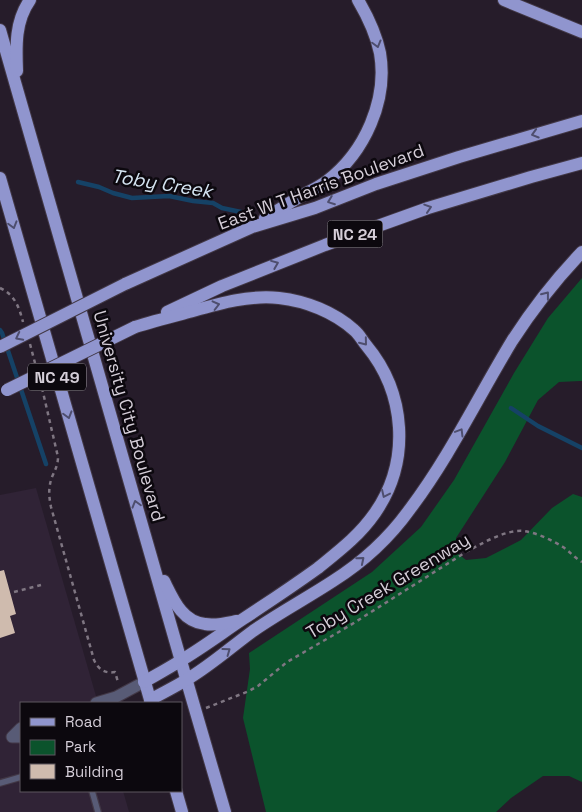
<svg xmlns="http://www.w3.org/2000/svg" width="582" height="812" font-family="'Space Grotesk',sans-serif">
<style>
.built{fill:#302336}
.green{fill:#0b532c}
.lines{fill:none;stroke-linecap:round;stroke-linejoin:round}
.stream{stroke:#154266;stroke-width:4.5}
.building{fill:#cfbbae}
.service-casing{stroke:#423846;stroke-width:8}
.minor-casing{stroke:#423846;stroke-width:13}
.primary-casing{stroke:#423846;stroke-width:14}
.path{stroke:#7f7682;stroke-width:2.5;stroke-dasharray:4 4;stroke-linecap:butt}
.service{stroke:#585b76;stroke-width:5.5}
.minor{stroke:#585b76;stroke-width:11}
.primary{stroke:#9095ce;stroke-width:12}
.primary-bridge-casing{stroke:#423846;stroke-width:14;stroke-linecap:butt}
.primary-bridge{stroke:#9095ce;stroke-width:12}
.oneway{stroke:#4e4e6e}
.labels{text-anchor:middle;stroke-width:5;stroke-linejoin:round;paint-order:stroke}
.shield{fill:#0c080e;stroke:#99939b;stroke-width:1}
.shield-label{font-size:16px;font-weight:bold;fill:#d5ced8}
.street-label{font-size:18px;fill:#d5ced8;stroke:#0c080e}
.water-label{font-size:19px;font-style:italic;fill:#d5e4f2;stroke:#0c080e}
</style>
<rect width="100%" height="100%" fill="#261c2a"/>
<path class="built" d="M36 488 98 703H21V791H123L129 812H0V495Z"/>
<path class="green" d="M582 278V381H580L559 382 538 400 505 462 456 538V552L466 560 486 558 521 540 552 508 573 494 582 497V782L569 776H543L511 798 496 812H266L243 718 250 669 249 653 372 572 421 527 454 480 514 373 548 318Z"/>
<g class="lines">
<g class="stream">
<path d="M78 182 99 187 113 193 132 198 169 196 193 201 213 203 222 208 241 212"/>
<path d="M0 330 2 333 46 464"/>
<path d="M511 408 538 426 582 448"/>
</g>
</g>
<path class="building" d="M4 570 16 614 10 616 15 633 0 638V571Z"/>
<g class="lines">
<g class="service-casing">
<g id="service">
<path d="M0 783 21 777"/>
<path d="M92 791 98 812"/>
</g>
</g>
<g class="minor-casing">
<g id="minor">
<path d="M96 703 116 697 144 682"/>
<path d="M21 728 12 737H21"/>
</g>
</g>
<g class="primary-casing">
<g id="primary">
<path d="M504 0 582 32"/>
<path d="M0 30 181 661 225 812"/>
<path d="M17 71C16 46 15 21 30 0"/>
<path d="M0 178 151 703"/>
<path d="M265 218C277 211 289 203 301 196 310 191 319 187 327 181 365 152 388 100 380 53 376 34 368 17 358 0"/>
<path d="M125 284 252 227 315 208 376 184 459 157 582 121"/>
<path d="M167 312 222 286 325 245 428 208 531 177 582 163"/>
<path d="M135 327C154 321 174 316 193 311 221 303 249 295 279 298 306 301 334 312 354 330 359 334 362 340 366 345 406 393 411 461 375 513 359 536 339 551 318 568 293 586 269 602 243 619 222 633 202 648 180 661 169 668 156 675 144 682"/>
<path d="M164 581C173 599 182 622 205 624 216 626 227 623 237 621"/>
<path d="M150 700C162 693 175 687 186 680 210 666 231 647 253 631 279 613 307 598 333 581 363 562 390 537 410 509 450 456 478 397 512 341 532 310 557 278 582 252"/>
<path d="M176 791 182 812"/>
</g>
</g>
<g class="path">
<path d="M0 288C15 295 19 307 23 322"/>
<path d="M30 344 35 363"/>
<path d="M42 388 58 457C58 465 55 470 52 477 48 488 49 497 51 507L94 660C98 669 105 674 115 672L118 682"/>
<path d="M14 592 41 585"/>
<path d="M206 708 249 691 258 686 287 662 349 626 466 552C481 544 506 529 524 531 537 533 552 540 563 547 570 552 575 558 582 562"/>
</g>
<use href="#service" class="service"/>
<use href="#minor" class="minor"/>
<use href="#primary" class="primary"/>
<g class="primary-bridge-casing">
<g id="primary-bridge">
<path d="M0 347 125 284"/>
<path d="M7 390 135 327"/>
</g>
</g>
<use href="#primary-bridge" class="primary-bridge"/>
</g>
<defs><path id="oneway-chevron" d="M-2-3.5L2.5 0L-2 3.5" fill="none" stroke-width="1.6" stroke-linecap="round" stroke-linejoin="round" transform="scale(1.25)"/></defs>
<g class="oneway">
<use href="#oneway-chevron" transform="translate(377 44) rotate(75)"/>
<use href="#oneway-chevron" transform="translate(535 134) rotate(163)"/>
<use href="#oneway-chevron" transform="translate(331 201) rotate(159)"/>
<use href="#oneway-chevron" transform="translate(428 208) rotate(-18)"/>
<use href="#oneway-chevron" transform="translate(13 225) rotate(74)"/>
<use href="#oneway-chevron" transform="translate(275 264) rotate(-22)"/>
<use href="#oneway-chevron" transform="translate(546 295) rotate(-52)"/>
<use href="#oneway-chevron" transform="translate(216 305) rotate(-14)"/>
<use href="#oneway-chevron" transform="translate(19 337) rotate(153)"/>
<use href="#oneway-chevron" transform="translate(364 342) rotate(51)"/>
<use href="#oneway-chevron" transform="translate(68 415) rotate(74)"/>
<use href="#oneway-chevron" transform="translate(460 432) rotate(-59)"/>
<use href="#oneway-chevron" transform="translate(385 494) rotate(115)"/>
<use href="#oneway-chevron" transform="translate(136 504) rotate(-106)"/>
<use href="#oneway-chevron" transform="translate(361 560) rotate(-40)"/>
<use href="#oneway-chevron" transform="translate(227 651) rotate(-36)"/>
</g>
<g class="labels">
<g class="shield">
<rect x="327.5" y="220.5" width="55" height="27" rx="4"/>
<rect x="28" y="363.5" width="58" height="27" rx="4"/>
</g>
<g class="shield-label">
<text x="355" y="240">NC 24</text>
<text x="57" y="383">NC 49</text>
</g>
<g class="street-label">
<text transform="translate(321 187) rotate(-20)" y="6">East W T Harris Boulevard</text>
<text transform="translate(129 416) rotate(74)" y="6">University City Boulevard</text>
<text transform="translate(388 586) rotate(-31)" y="6">Toby Creek Greenway</text>
</g>
<g class="water-label">
<text transform="translate(162 183) rotate(9)" y="7">Toby Creek</text>
</g>
</g>
<rect x="20" y="702" width="162" height="90" fill="#0c080e" stroke="#5c575f"/>
<rect x="30" y="718" width="25" height="8" fill="#9095ce" stroke="#5c575f"/>
<text x="65" y="727" font-size="15" fill="#d5ced8">Road</text>
<rect x="30" y="740" width="25" height="15" fill="#0b532c" stroke="#5c575f"/>
<text x="65" y="752" font-size="15" fill="#d5ced8">Park</text>
<rect x="30" y="764" width="25" height="15" fill="#cfbbae" stroke="#5c575f"/>
<text x="65" y="777" font-size="15" fill="#d5ced8">Building</text>
</svg>
